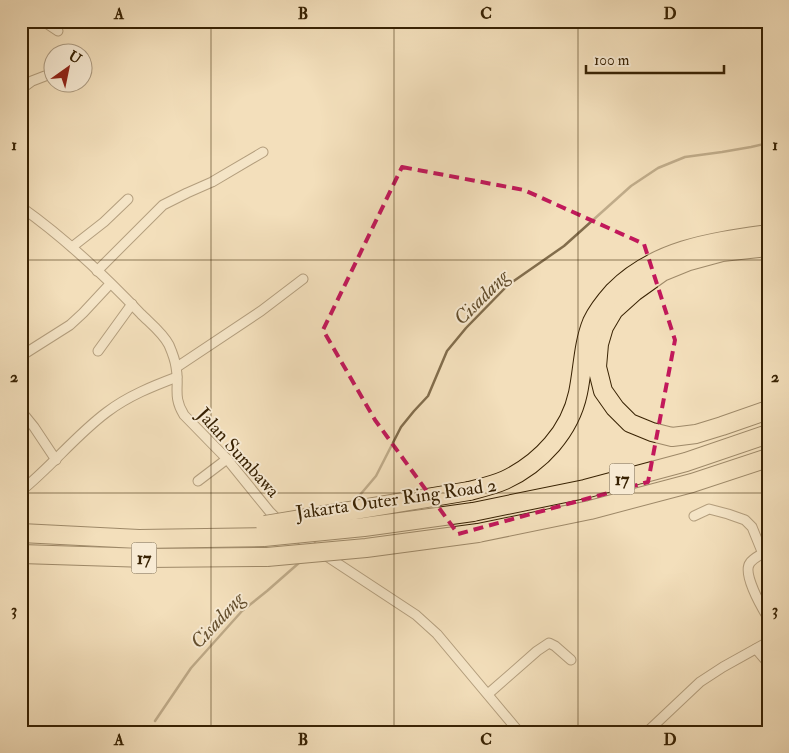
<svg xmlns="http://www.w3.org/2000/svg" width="789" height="753" font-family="'IM FELL Double Pica',serif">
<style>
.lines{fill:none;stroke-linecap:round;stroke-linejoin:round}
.stream{stroke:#826d4c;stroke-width:2.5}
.street-casing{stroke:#675131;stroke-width:11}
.highway-casing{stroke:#382203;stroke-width:20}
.street{stroke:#f7ead3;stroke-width:9}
.highway{stroke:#f3dfbb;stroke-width:18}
.highway-bridge-casing{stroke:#382203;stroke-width:20;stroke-linecap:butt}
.highway-bridge{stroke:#f3dfbb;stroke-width:18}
.marked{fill:none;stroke:#c2185b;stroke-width:4;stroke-dasharray:10 6;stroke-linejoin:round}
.grid{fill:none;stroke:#382203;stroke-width:1;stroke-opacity:0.55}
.labels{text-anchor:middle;stroke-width:4;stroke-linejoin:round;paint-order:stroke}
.shield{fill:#f7ead3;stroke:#715e41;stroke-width:1}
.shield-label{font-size:18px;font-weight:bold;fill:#382203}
.street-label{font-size:19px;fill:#382203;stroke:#f7ead3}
.water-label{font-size:20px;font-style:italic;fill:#634e2d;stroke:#f7ead3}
.neatline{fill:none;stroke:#382203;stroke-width:2}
.grid-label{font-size:16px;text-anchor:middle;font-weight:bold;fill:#382203}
</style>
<rect width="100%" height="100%" fill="#f3dfbb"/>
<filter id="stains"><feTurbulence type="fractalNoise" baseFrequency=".004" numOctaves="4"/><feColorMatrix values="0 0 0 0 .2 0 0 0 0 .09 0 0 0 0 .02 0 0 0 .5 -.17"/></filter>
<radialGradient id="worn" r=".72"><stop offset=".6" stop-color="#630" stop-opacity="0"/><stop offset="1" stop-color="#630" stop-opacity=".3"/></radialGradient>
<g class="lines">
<g class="stream">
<path d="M354 502 376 476 401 427 414 411 428 396 447 351 466 328 508 285 564 246 631 186 658 168 685 157 722 152 751 147 768 143"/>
<path d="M155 721 191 668 242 611 267 591 300 562"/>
</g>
<g class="street-casing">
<g id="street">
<path d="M43 21 58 31"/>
<path d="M21 89 32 81 45 76"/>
<path d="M21 207C65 238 104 275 141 314 150 323 163 333 169 345 172 352 175 359 176 367 180 386 172 396 184 415L227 459 270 512 281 523"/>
<path d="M72 247 104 222 128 199"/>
<path d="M97 271 163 205 187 193 212 182 263 152"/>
<path d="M98 351 132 304"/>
<path d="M21 356 70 325 83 313 110 284"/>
<path d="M177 367 261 311 303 279"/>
<path d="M21 411 34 427 56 460"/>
<path d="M198 481 227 459"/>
<path d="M21 491C52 466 76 435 107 412 128 396 153 386 177 377"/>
<path d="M694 516 709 509 728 514 745 520 752 527 763 554"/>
<path d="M296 536 416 615 437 634 519 732"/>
<path d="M766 551C761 555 753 558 750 563 742 573 762 608 768 618"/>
<path d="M756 649 768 663"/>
<path d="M488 694 537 651 549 643 555 646 571 660"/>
<path d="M647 732 700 682 723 667 768 642"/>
</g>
</g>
<g class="highway-casing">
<g id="highway">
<path d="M768 247 722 252 689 261 662 272 634 292 614 310 604 327 599 344 597 367 603 391 615 408 630 423 652 432 672 437 696 434 722 426 768 410"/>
<path d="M469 491C481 488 494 485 505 480 541 463 570 431 578 393 583 369 583 344 592 322 597 311 606 300 614 291 656 249 712 242 768 234"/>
<path d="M473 512 585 489 686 462 768 434"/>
<path d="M21 533 139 539 264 537"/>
<path d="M478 533 590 510 692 483 768 458"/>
<path d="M21 554 147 558 267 557"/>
</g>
</g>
<use href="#street" class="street"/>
<use href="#highway" class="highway"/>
<g class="highway-bridge-casing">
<g id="highway-bridge">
<path d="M265 525 469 491"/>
<path d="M264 537 364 527 473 512"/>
<path d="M267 557 366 548 478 533"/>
</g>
</g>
<use href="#highway-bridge" class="highway-bridge"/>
</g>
<path d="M0 0H789V753H0ZM402 167 524 190 644 244 675 340 648 482 458 534 375 420 323 330Z" fill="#f3dfbb" fill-opacity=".55" fill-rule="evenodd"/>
<path class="marked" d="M402 167 524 190 644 244 675 340 648 482 458 534 375 420 323 330Z"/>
<path class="grid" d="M211 21V732M394 21V732M578 21V732M21 260H768M21 493H768"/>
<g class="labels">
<g class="shield">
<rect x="609.5" y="463.5" width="25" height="31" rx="4"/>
<rect x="131.5" y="542.5" width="25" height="31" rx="4"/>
</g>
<g class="shield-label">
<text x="622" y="485">17</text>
<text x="144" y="564">17</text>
</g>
<g class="street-label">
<text transform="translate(239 452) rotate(48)" y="7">Jalan Sumbawa</text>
<text transform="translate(396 498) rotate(-8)" y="7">Jakarta Outer Ring Road 2</text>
</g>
<g class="water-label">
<text transform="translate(481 297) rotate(-45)" y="7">Cisadang</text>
<text transform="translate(217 620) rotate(-47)" y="7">Cisadang</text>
</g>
</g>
<rect width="789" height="753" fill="none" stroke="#f3dfbb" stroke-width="55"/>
<g transform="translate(68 68) rotate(33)"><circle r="24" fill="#f7ead3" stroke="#ab9a80"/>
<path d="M0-4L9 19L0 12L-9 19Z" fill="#8f2418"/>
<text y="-8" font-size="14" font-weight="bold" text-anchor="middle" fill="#382203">U</text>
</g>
<path d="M586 65v8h138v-8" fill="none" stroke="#382203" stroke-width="2.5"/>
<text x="594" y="65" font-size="15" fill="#382203" stroke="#f7ead3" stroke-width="4" paint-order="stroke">100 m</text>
<rect x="28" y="28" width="734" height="698" class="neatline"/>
<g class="grid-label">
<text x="119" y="19">A</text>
<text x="303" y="19">B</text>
<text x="486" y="19">C</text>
<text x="670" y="19">D</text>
<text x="14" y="150">1</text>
<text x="775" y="150">1</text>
<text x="14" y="382">2</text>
<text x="775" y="382">2</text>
<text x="14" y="615">3</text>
<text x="775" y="615">3</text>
<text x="119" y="745">A</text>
<text x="303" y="745">B</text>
<text x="486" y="745">C</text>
<text x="670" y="745">D</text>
</g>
<rect width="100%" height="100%" filter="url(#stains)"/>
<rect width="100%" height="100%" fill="url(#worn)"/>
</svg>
